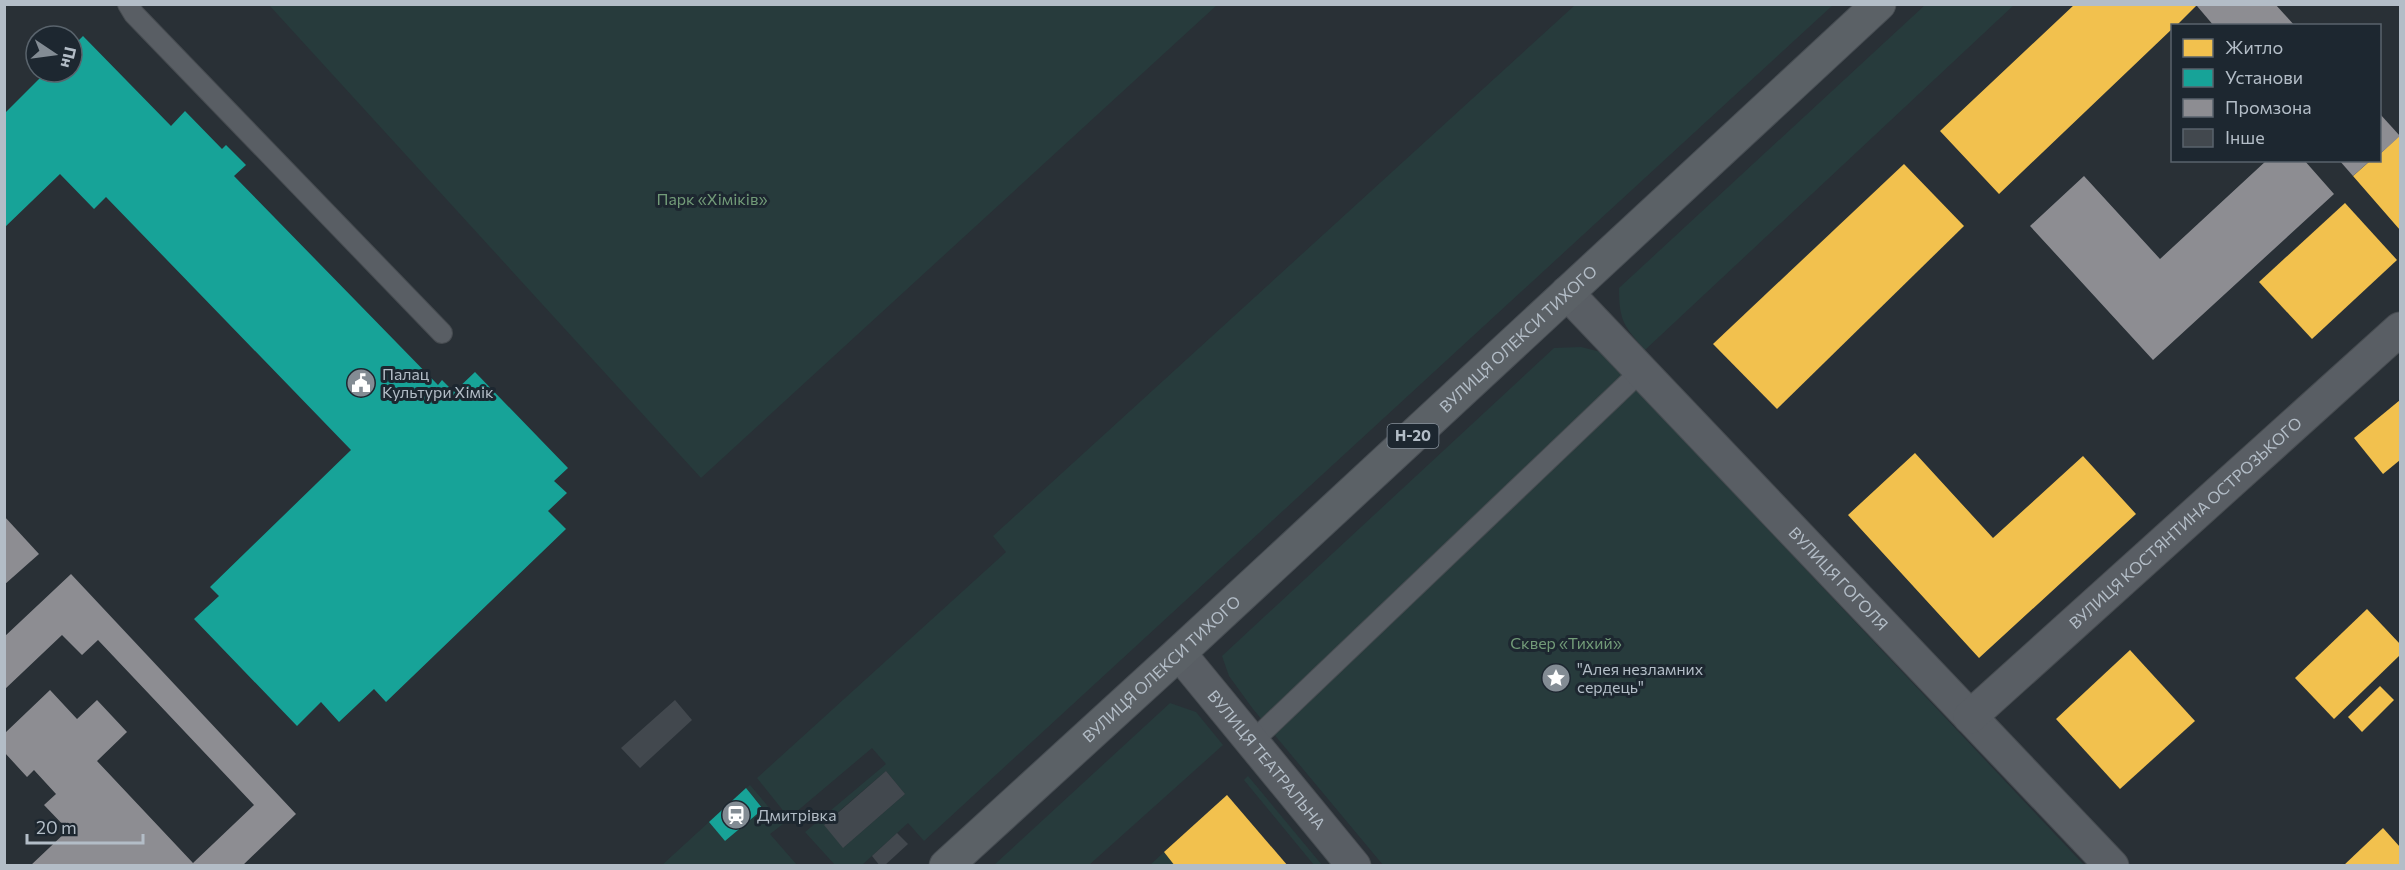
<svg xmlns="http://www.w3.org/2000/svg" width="2405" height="870" font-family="Commissioner,sans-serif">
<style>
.green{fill:#273b3c;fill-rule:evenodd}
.homes{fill:#f2c14e}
.public{fill:#17a398}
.industry{fill:#8d8d92}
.building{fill:#42484e}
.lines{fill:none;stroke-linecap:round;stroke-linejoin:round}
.service-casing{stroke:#474c51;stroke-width:22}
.minor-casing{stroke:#474c51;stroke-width:35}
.primary-casing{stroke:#474d53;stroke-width:35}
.service{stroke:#595e64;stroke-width:20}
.minor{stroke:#595e64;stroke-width:33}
.primary{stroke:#5b6166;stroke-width:33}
.labels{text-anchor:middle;stroke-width:6;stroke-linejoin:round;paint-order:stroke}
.shield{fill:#1d2730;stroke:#86909a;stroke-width:1.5}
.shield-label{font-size:15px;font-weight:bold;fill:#b3bdc7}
.park-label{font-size:16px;fill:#729b78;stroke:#1d2730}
.street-label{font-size:16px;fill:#b3bdc7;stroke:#1d2730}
.poi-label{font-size:16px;fill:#b3bdc7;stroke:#1d2730;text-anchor:start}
</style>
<rect width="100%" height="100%" fill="#293036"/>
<g class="green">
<path d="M269 5H1217L701 478Z"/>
<path d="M1575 5H1833L924 841 908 823 862 865H835L805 832 886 764 872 748 789 818 757 778 1006 552 993 536ZM886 771 905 794 844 847 824 824Z"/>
<path d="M1925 5H2014L1645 350C1624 326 1619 321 1619 288Z"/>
<path d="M1581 347 1601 352 2084 865H1383L1253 709 1229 676 1222 656 1554 348Z"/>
<path d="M1170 703 1196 712 1223 745 1089 865H994Z"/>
<path d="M1248 776 1322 865H1314L1244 780Z"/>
<path d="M750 785 783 824 770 834 797 865 661 866 709 822 725 841 763 808 746 788Z"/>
<path d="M1164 852 1175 865 1149 866Z"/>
</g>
<g class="homes">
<path d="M2075 4H2198L2176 26H2172V29L1999 194 1940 131Z"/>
<path d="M2400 135V230L2353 176 2371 160H2380V154Z"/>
<path d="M1904 164 1964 226 1777 409 1713 344Z"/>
<path d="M2345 203 2397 260 2312 339 2259 282Z"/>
<path d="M2400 400V460L2383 474 2354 438Z"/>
<path d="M1915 453 1993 538 2083 456 2136 514 1979 658 1848 515Z"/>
<path d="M2367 609 2400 644V655L2334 719 2295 678Z"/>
<path d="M2130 650 2195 721 2120 789 2056 719Z"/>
<path d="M2380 686 2394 700 2362 732 2348 717Z"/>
<path d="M1227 795 1288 866H1175L1164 852Z"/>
<path d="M2383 828 2400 847V866H2343Z"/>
</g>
<g class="public">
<path d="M83 36 171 126 185 111 222 149 226 145 246 165 234 176 438 385 442 380 454 392 475 372 568 468 554 481 567 493 548 511 566 529 386 702 374 689 339 722 321 702 297 726 194 619 219 596 210 587 351 450 106 197 94 209 60 174 4 228V114L46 72H72V47Z"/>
<path d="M746 788 763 809 725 841 709 822Z"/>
</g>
<g class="industry">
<path d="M2198 4H2275L2295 26H2214L2197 6Z"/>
<path d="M2380 114 2400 136 2380 154Z"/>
<path d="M2267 160H2304L2334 194 2153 360 2030 226 2084 176 2160 259Z"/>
<path d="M2339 160H2371L2353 176Z"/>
<path d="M4 516 39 554 4 585Z"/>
<path d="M71 574 296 814 242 866H30L68 830 44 805 56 794 34 770 27 777 5 753V733L50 690 77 719 97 700 127 732 97 761 193 863 254 805 98 640 82 655 62 635 4 690V637Z"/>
</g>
<g class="building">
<path d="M675 700 692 720 640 768 621 748Z"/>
<path d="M886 771 905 794 843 848 824 825Z"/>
<path d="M897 833 908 844 884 866H880L872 856Z"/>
</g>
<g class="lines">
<g class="service-casing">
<g id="service">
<path d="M128 4 134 14 442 333"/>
<path d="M1252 742 1641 371"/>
</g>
</g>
<g class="minor-casing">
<g id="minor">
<path id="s1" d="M1567 293 2112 866"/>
<path id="s2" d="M1179 653 1354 866"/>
<path id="s3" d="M1970 717 2400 329"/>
</g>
</g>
<g class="primary-casing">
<g id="primary">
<path id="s4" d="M946 866 1179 653 1879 4"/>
</g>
</g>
<use href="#service" class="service"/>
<use href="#minor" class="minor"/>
<use href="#primary" class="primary"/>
</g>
<defs>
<g id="civic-disc" transform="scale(1.5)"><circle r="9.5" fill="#838c94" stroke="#1d2730"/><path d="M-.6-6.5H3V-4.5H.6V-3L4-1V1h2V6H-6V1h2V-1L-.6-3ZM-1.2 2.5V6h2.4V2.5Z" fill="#fff"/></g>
<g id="sight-disc" transform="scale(1.5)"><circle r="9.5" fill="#838c94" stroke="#1d2730"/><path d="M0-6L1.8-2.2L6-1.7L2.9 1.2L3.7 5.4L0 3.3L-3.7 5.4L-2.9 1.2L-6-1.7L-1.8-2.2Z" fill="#fff"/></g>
<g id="station-disc" transform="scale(1.5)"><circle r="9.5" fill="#838c94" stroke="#1d2730"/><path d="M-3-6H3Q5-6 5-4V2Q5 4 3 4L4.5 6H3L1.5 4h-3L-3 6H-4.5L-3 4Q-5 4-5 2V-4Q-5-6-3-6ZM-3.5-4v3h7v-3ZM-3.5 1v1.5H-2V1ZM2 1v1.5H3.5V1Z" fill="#fff"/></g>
</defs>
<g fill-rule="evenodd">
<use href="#civic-disc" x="361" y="383"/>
<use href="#sight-disc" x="1556" y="678"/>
<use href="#station-disc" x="736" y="815"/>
</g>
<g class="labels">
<rect class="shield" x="1387.5" y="424" width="51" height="24" rx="4.5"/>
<g class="shield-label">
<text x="1413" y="441">Н-20</text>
</g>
<g class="park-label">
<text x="712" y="205">Парк «Хіміків»</text>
<text x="1566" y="649">Сквер «Тихий»</text>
</g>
<g class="street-label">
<text dy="6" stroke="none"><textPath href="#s4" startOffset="778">ВУЛИЦЯ ОЛЕКСИ ТИХОГО</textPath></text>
<text dy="6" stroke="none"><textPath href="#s3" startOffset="290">ВУЛИЦЯ КОСТЯНТИНА ОСТРОЗЬКОГО</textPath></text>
<text dy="6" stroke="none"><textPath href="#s1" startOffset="394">ВУЛИЦЯ ГОГОЛЯ</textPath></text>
<text dy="6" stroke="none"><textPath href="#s4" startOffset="292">ВУЛИЦЯ ОЛЕКСИ ТИХОГО</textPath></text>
<text dy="6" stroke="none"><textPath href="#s2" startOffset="138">ВУЛИЦЯ ТЕАТРАЛЬНА</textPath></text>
</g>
<g class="poi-label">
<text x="382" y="380">Палац<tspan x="382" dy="18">Культури Хімік</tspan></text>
<text x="1577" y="675">"Алея незламних<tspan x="1577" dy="18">сердець"</tspan></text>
<text x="757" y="821">Дмитрівка</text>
</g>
</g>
<rect width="2405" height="870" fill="none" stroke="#b3bdc7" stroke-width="12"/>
<rect x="2171" y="24" width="210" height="138" fill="#1d2730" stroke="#59636c" stroke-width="1.5"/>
<rect x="2183" y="39" width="30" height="18" fill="#f2c14e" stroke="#59636c" stroke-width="1.5"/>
<text x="2225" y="54" font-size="18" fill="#b3bdc7">Житло</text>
<rect x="2183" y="69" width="30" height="18" fill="#17a398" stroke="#59636c" stroke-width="1.5"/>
<text x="2225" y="84" font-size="18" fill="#b3bdc7">Установи</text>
<rect x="2183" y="99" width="30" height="18" fill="#8d8d92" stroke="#59636c" stroke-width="1.5"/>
<text x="2225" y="114" font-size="18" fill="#b3bdc7">Промзона</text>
<rect x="2183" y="129" width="30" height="18" fill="#42484e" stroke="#59636c" stroke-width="1.5"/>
<text x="2225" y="144" font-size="18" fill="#b3bdc7">Інше</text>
<g transform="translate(54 54) rotate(103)"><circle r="28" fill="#1d2730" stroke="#59636c" stroke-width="1.5"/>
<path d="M0-4.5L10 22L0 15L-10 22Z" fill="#838c94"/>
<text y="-9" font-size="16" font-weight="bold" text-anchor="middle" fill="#b3bdc7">Пн</text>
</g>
<path d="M27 834v9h116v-9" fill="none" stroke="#b3bdc7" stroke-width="3"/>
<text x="36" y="834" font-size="18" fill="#b3bdc7" stroke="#1d2730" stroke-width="4.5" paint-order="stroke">20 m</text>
</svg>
